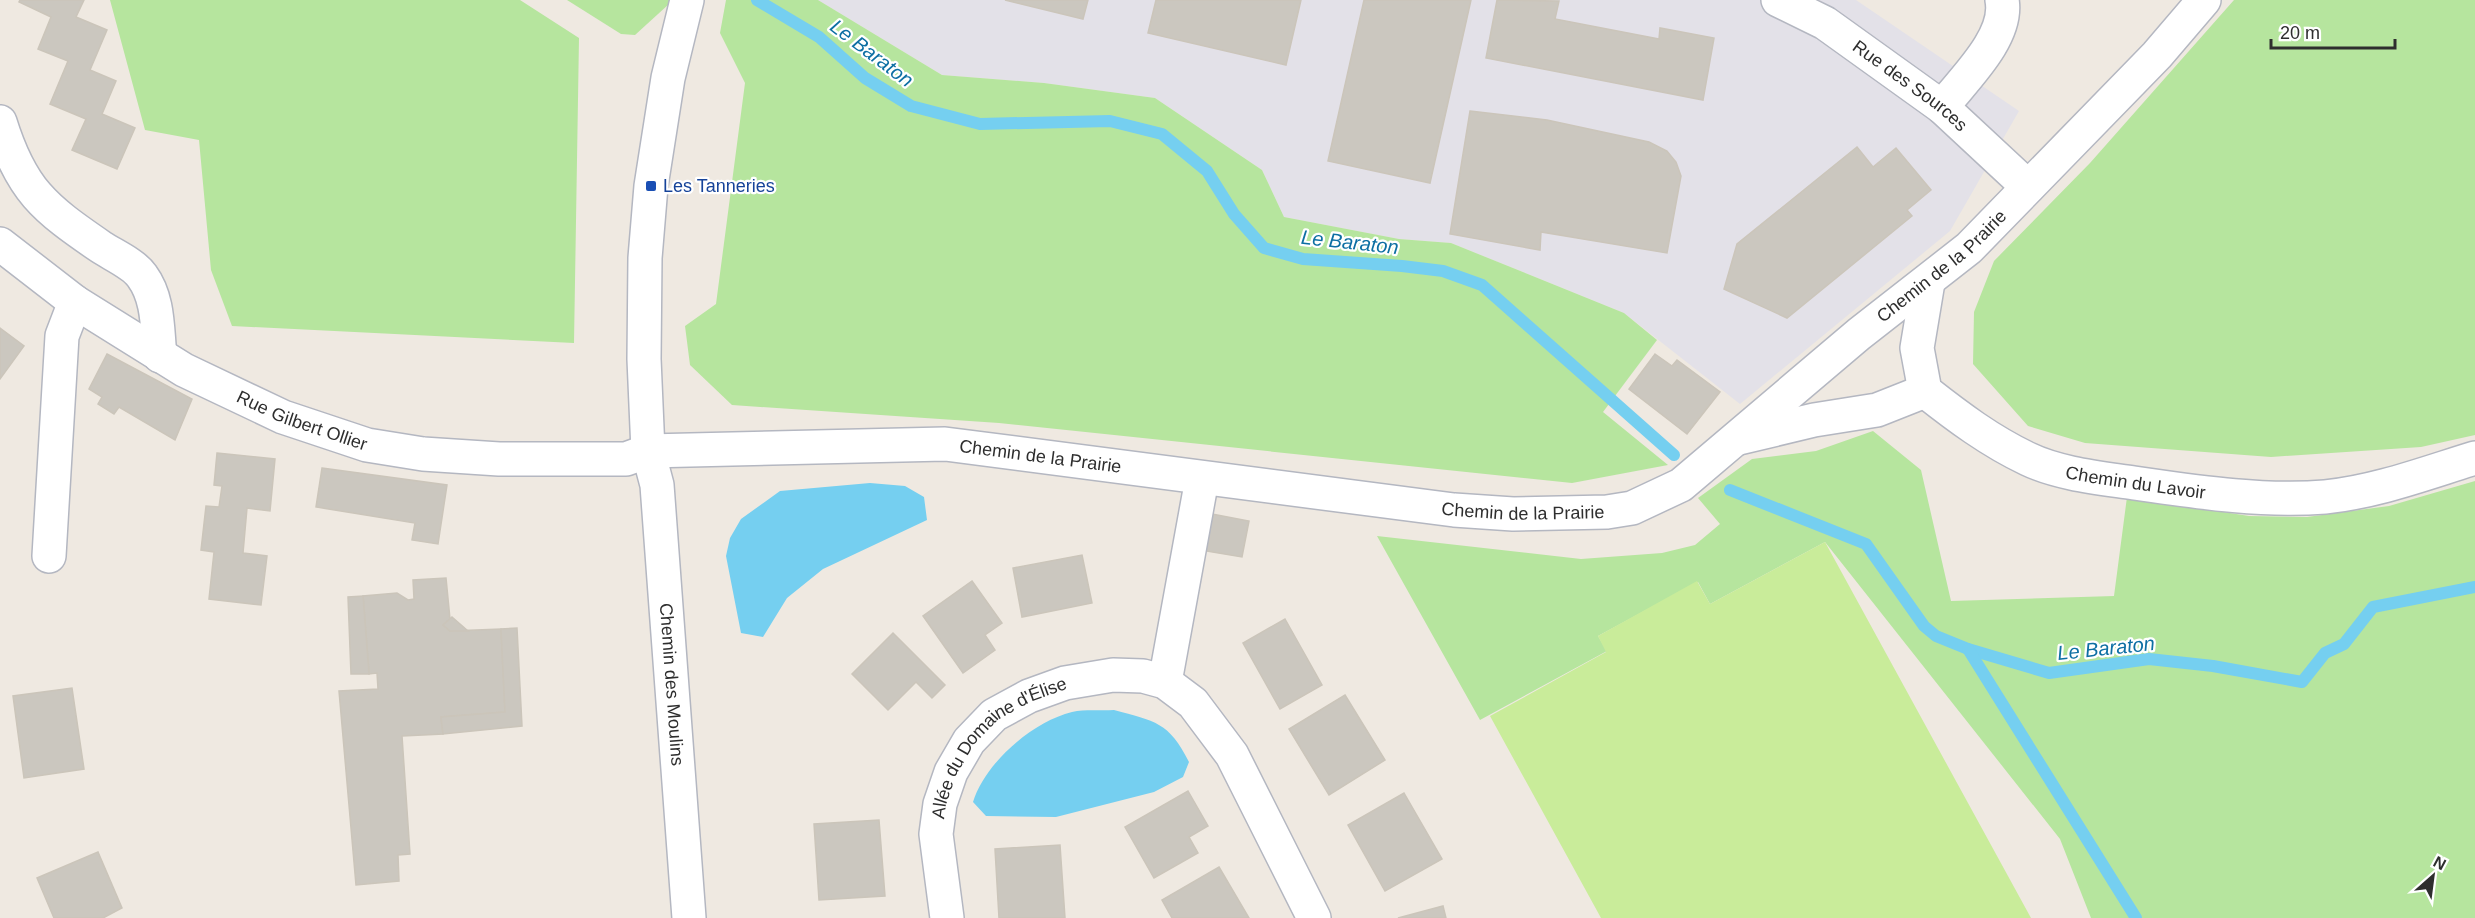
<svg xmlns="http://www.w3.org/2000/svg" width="2475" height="918" font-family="Arial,sans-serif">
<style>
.industrial{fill:#e3e1e8}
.green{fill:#b6e59e}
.pitch{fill:#c9ec9a}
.water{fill:#75cff0}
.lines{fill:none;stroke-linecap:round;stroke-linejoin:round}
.stream{stroke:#75cff0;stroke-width:12}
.building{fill:#cbc7bf;stroke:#cbc5ba;stroke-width:1.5}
.minor-casing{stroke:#b4b7c1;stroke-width:36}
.minor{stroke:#fff;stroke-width:33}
.transit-dot{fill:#1a4fb4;stroke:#fff;stroke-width:2}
.labels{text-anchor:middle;stroke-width:4.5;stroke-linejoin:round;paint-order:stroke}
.street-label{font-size:18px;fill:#2e2e2e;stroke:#fff}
.transit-label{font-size:18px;fill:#164399;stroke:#fff;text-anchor:start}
.water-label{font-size:20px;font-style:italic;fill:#0d6fa3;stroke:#fff}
</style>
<rect width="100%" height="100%" fill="#efe9e1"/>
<path class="industrial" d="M818 0H1856L2019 111 1950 231 1740 404 1624 313 1451 243 1399 239 1284 217 1262 170 1155 98 1044 83 942 75Z"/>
<g class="green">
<path d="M110 0H520L579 38 574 343 232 326 211 270 199 140 145 130Z"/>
<path d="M567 0H670L669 4 635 35 621 34Z"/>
<path d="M726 0H818L942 75 1044 83 1155 98 1262 170 1284 217 1399 239 1451 243 1624 313 1657 340 1603 412 1668 465 1572 483 999 423 732 405 690 365 685 326 716 304 745 83 720 33Z"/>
<path d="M2234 0H2475V435L2421 447 2271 457 2085 443 2028 426 1973 364 1974 312 1994 261 2090 163Z"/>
<path d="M1873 431 1921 470 1951 601 2114 596 2127 497 2249 516 2307 517 2389 506 2475 481V918H2091L2060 839 1825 542 1710 604 1698 582 1598 636 1607 651 1480 720 1377 536 1581 559 1662 553 1695 545 1720 524 1698 498 1752 459 1816 451Z"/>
</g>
<path class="pitch" d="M1825 542 2031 918H1601L1490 716 1606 652 1598 636 1697 581 1710 604Z"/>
<g class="water">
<path d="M870 483 905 486 924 497 927 520 823 569 787 598 763 637 741 633 726 556 730 538 741 519 780 491Z"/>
<path d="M1114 710C1155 721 1169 722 1189 762L1183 777 1154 792 1056 817 986 816 973 802C985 763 1032 722 1072 712 1085 709 1101 711 1114 710Z"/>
</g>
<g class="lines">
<g class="stream">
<path d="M757 0 819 37 865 78 911 106 980 124 1110 121 1162 134 1207 171 1234 214 1264 248 1303 259 1402 266 1443 271 1482 285 1674 455"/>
<path d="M1730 490 1866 544 1924 626 1936 636 1968 649 2049 673 2149 659 2213 666 2302 682 2325 653 2344 644 2373 607 2475 587"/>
<path d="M1968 649 2136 918"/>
</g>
</g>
<g class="building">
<path d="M20 0H84L76 17 107 30 90 70 116 81 102 114 135 128 117 169 72 150 86 119 50 104 68 61 38 49 51 17 19 2Z"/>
<path d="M1005 0H1088L1083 19Z"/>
<path d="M1156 0H1301L1286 65 1148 33Z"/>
<path d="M1364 0H1471L1430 183 1328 161Z"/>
<path d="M1497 0 1559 1 1555 19 1659 39 1660 28 1714 38 1703 100 1486 58Z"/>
<path d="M1470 111 1547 120 1649 142 1667 151 1676 162 1681 176 1667 253 1541 232 1540 250 1450 234Z"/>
<path d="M1857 147 1873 167 1896 148 1931 190 1907 210 1912 216 1787 318 1724 289 1737 244Z"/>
<path d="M0 328 24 346 0 379Z"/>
<path d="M107 354 192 399 175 440 119 407 114 414 98 404 102 397 89 389Z"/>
<path d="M1655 354 1672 366 1677 360 1720 392 1687 434 1629 389Z"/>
<path d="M217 453 275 459 270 511 247 508 243 553 267 556 261 605 209 599 214 552 201 550 206 506 219 507 222 486 214 485Z"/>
<path d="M322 468 447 485 438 544 412 540 415 523 316 507Z"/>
<path d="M1212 514 1249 521 1242 557 1206 551Z"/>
<path d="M1082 555 1092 603 1022 617 1013 568Z"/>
<path d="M446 578 450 619 443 625 450 631 501 629 505 712 441 717 443 734 402 736 410 854 398 855 399 881 356 885 339 691 378 689 377 673 369 674 363 596 397 593 408 600 414 599 413 580Z"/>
<path d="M972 581 1002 623 985 635 995 650 963 673 923 616Z"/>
<path d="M363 596 369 674H351L348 597Z"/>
<path d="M452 617 468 631H450L443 625Z"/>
<path d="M1285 619 1322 685 1280 709 1243 643Z"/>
<path d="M517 628 522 726 443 734 441 717 505 712 501 629Z"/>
<path d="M893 633 945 685 932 698 916 682 888 710 852 674Z"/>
<path d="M72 688 84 769 24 778 13 696Z"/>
<path d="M1345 695 1385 760 1329 795 1289 729Z"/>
<path d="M1188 791 1208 826 1189 837 1198 853 1154 878 1125 827Z"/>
<path d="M1404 793 1442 859 1385 891 1348 825Z"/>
<path d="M879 820 885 896 819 900 814 824Z"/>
<path d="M1060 845 1065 918H999L995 849Z"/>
<path d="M98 852 122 908 103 918H54L37 878Z"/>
<path d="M1219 867 1249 918H1172L1162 900Z"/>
<path d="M1443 906 1446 918H1398Z"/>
</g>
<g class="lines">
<g class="minor-casing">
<g id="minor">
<path id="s1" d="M687 0 668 78 651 186 645 258 644 359 648 451 657 485 689 918"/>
<path id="s2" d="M1778 0 1825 23 1942 107 2028 187"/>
<path d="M1942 107C1964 79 2009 37 2002 0"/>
<path d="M0 122C21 190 44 208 101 247 113 255 134 264 142 276 159 299 157 329 160 356"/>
<path id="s3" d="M0 244 75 302 184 370 283 417 367 445 423 454 499 459H626L648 451 945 444 1454 510 1513 514 1607 512 1632 508 1681 485 1859 334 1969 248 2157 55 2204 0"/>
<path id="s4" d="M1928 282 1917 348 1925 391C1958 417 1990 441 2028 459 2059 474 2101 478 2134 483 2197 492 2262 502 2325 497 2376 492 2426 473 2475 458"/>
<path d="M1739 438 1814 420 1877 410 1925 391"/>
<path d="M49 556 62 336 75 302"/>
<path d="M1165 682 1202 479"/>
<path id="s5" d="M947 918 936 834 940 804 951 772 969 741 994 715 1029 696 1065 683 1113 675 1143 676 1165 682 1193 703 1232 755 1314 918"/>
</g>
</g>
<use href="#minor" class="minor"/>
</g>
<rect class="transit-dot" x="645" y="180" width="12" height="12" rx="3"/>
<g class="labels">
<g class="street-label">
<text dy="6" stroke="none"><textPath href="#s2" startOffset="158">Rue des Sources</textPath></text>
<text dy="6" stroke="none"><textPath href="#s3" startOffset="2088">Chemin de la Prairie</textPath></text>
<text dy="6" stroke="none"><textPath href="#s3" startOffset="352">Rue Gilbert Ollier</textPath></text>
<text dy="6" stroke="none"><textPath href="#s3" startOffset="1098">Chemin de la Prairie</textPath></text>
<text dy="6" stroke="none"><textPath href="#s4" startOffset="345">Chemin du Lavoir</textPath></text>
<text dy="6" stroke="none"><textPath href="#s3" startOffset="1584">Chemin de la Prairie</textPath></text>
<text dy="6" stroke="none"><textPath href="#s1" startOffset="690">Chemin des Moulins</textPath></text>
<text dy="6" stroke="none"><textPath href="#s5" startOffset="200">Allée du Domaine d'Élise</textPath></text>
</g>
<g class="transit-label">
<text x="663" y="192">Les Tanneries</text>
</g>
<g class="water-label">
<text transform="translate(872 53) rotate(37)" y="7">Le Baraton</text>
<text transform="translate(1350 242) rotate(6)" y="7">Le Baraton</text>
<text transform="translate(2106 648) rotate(-6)" y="7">Le Baraton</text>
</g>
</g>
<g transform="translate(2433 876) rotate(28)" stroke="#ffffff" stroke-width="4.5" paint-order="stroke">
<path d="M0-4.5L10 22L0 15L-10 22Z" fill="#2e2e2e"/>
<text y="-9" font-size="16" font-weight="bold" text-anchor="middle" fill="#2e2e2e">N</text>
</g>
<path d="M2271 39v9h124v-9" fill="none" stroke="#2e2e2e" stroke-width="3"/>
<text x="2280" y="39" font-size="18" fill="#2e2e2e" stroke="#ffffff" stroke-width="4.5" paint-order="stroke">20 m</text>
</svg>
